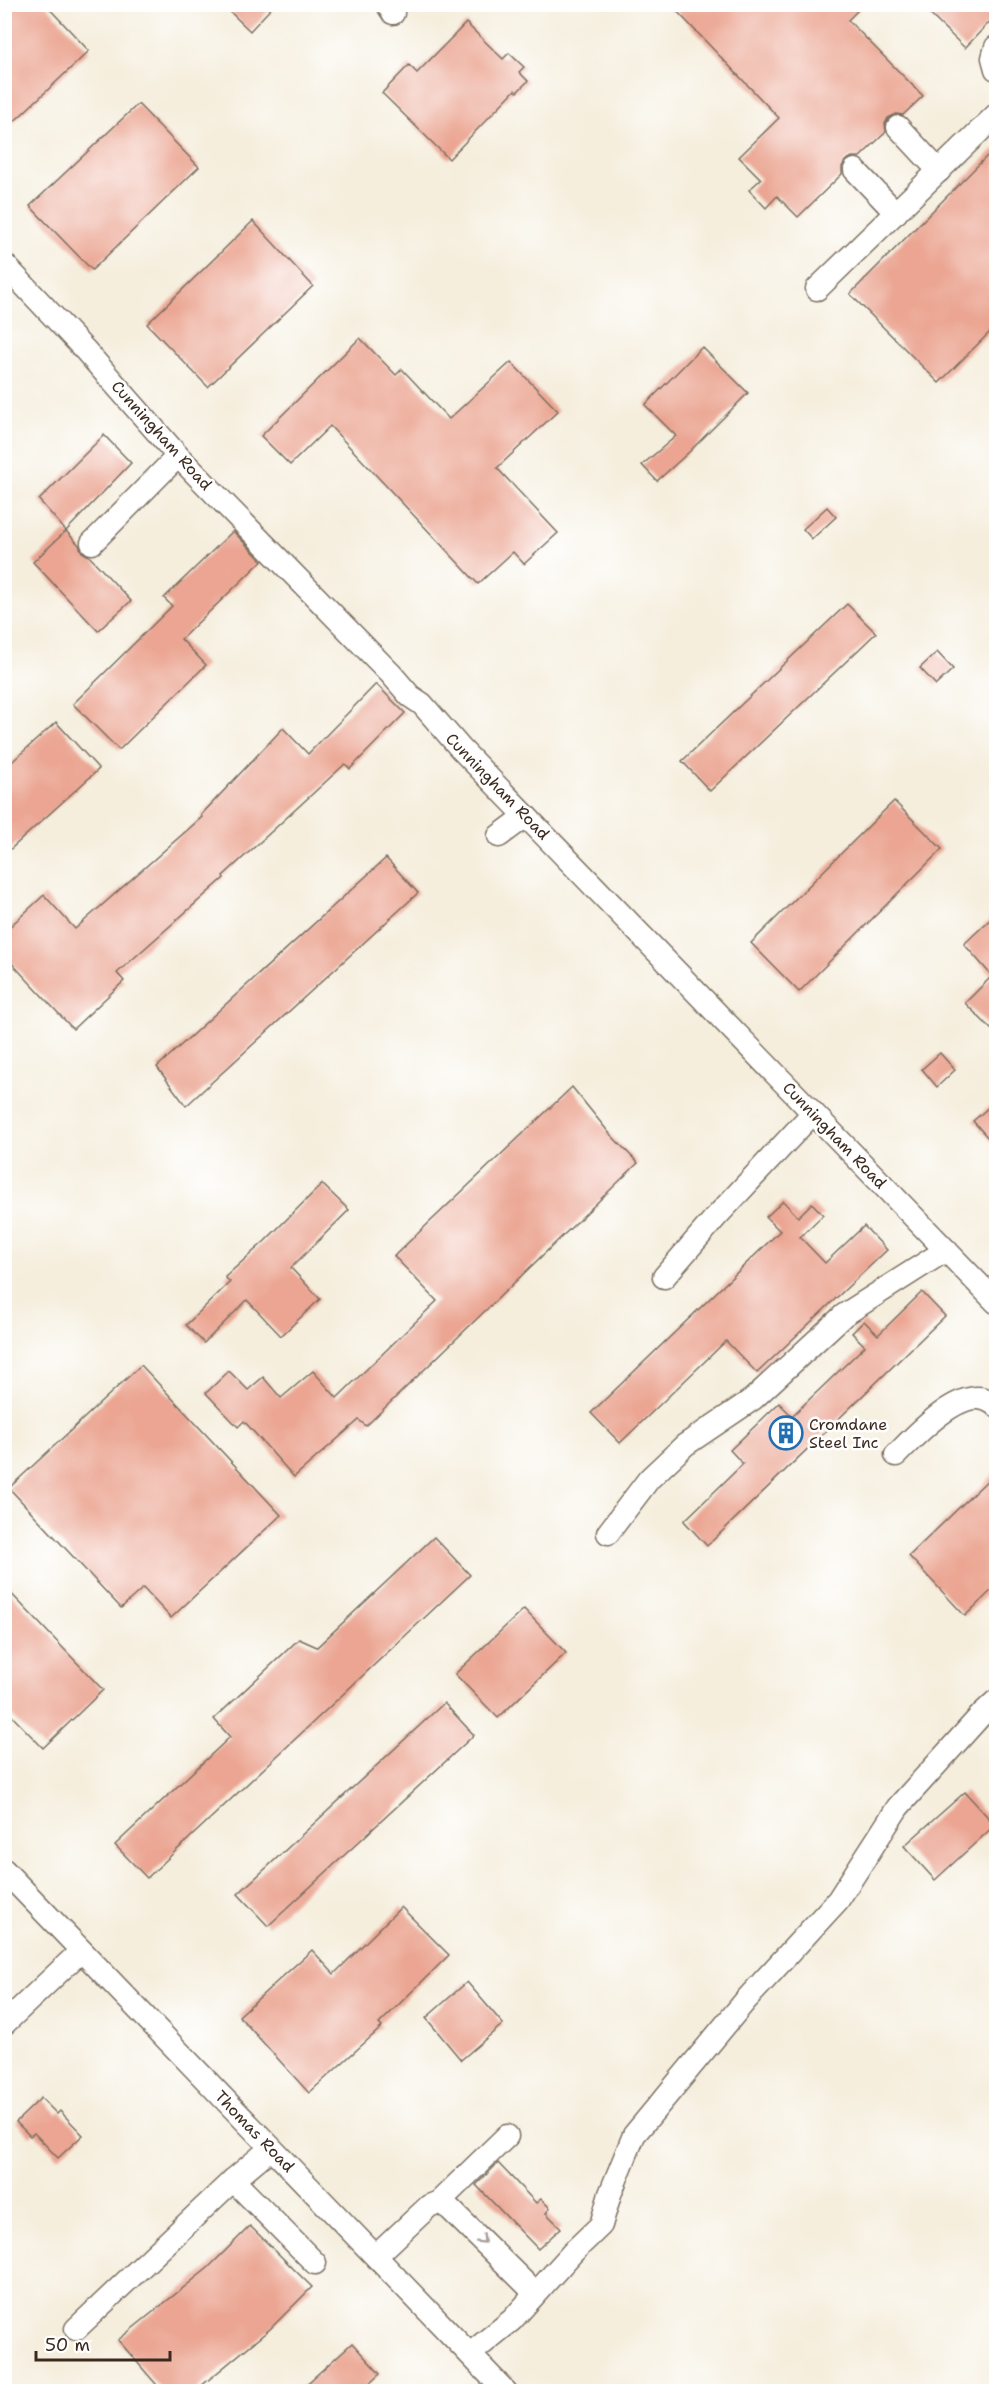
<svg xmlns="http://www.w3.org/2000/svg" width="1001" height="2396" font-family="'Shantell Sans',sans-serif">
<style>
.building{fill:#eba592}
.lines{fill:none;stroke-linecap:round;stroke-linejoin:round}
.minor-casing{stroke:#7c6f61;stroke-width:25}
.minor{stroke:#fff;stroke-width:22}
.oneway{stroke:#a79f9a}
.labels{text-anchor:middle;stroke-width:5;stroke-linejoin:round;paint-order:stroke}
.street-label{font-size:16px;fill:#3b2a1e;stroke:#fff}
.poi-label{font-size:16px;fill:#3b2a1e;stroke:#fff;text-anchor:start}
</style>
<rect width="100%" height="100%" fill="#fff"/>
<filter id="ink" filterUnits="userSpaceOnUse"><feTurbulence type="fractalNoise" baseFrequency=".0167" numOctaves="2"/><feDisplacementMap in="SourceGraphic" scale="12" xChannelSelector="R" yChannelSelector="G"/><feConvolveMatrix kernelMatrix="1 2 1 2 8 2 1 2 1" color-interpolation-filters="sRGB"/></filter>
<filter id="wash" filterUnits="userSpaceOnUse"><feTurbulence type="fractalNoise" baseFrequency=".008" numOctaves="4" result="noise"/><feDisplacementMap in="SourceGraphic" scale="24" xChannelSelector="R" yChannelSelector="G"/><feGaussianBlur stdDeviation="1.35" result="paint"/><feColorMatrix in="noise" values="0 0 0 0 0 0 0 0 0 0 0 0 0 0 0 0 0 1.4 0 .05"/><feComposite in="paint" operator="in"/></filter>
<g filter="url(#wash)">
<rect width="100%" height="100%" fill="#f5eedd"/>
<g id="blocks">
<g class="building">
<path d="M4 4H45L89 51 4 131Z"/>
<path d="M222 4H275L250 31Z"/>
<path d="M670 4H864L848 20 923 96 903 115 896 114 888 118 885 124 886 132 860 157H852L845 161 842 167V174L798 217 777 196 766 208 749 190 761 179 739 157 779 118Z"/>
<path d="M919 4H996V15L965 48Z"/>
<path d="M466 23 503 59 509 53 524 67 519 72 528 81 517 92 515 90 449 159 382 93 409 65 417 73Z"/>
<path d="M138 104 199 167 92 270 30 206Z"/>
<path d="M996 147V326L939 383 850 294Z"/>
<path d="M253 221 313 286 208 387 147 324Z"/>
<path d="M360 338 396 375 402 369 449 419 511 362 558 411 497 468 558 533 524 564 513 552 478 584 330 426 290 465 261 436Z"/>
<path d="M702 347 748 393 688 453 657 481 642 465 676 436 645 405Z"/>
<path d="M104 435 131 463 66 531 39 500Z"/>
<path d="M827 507 836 517 812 539 803 529Z"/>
<path d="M66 531 79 545 82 552 89 556 131 601 98 631 33 562Z"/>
<path d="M233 531 262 561 181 639 206 665 119 750 73 704 172 606 164 598Z"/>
<path d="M847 604 876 633 710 791 682 761Z"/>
<path d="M937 652 953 669 936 685 920 668Z"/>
<path d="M376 684 405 713 350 769 345 764 223 876 224 878 117 973 124 981 73 1029 4 955V932L44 895 75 929 202 817 201 815 283 728 308 754Z"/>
<path d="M56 722 99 769 4 855V769Z"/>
<path d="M894 801 942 849 799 992 751 943Z"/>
<path d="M386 858 418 893 186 1106 157 1067Z"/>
<path d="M996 914V1034L965 1003 992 976 964 944Z"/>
<path d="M940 1053 955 1070 937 1087 922 1069Z"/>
<path d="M572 1087 610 1134 638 1163 366 1426 359 1420 294 1477 244 1421 238 1427 206 1393 229 1371 248 1390 263 1377 281 1398 313 1371 337 1398 437 1301 394 1256Z"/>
<path d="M990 1106 996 1113V1147L973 1121Z"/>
<path d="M322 1184 349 1210 291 1268 320 1299 281 1336 247 1300 204 1343 186 1325 230 1282 225 1277 265 1241Z"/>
<path d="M783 1201 798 1217 812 1203 823 1215 800 1237 825 1263 864 1226 887 1250 757 1373 726 1341 620 1443 591 1413 780 1231 766 1217Z"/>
<path d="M922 1292 945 1316 707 1546 684 1521 743 1464 730 1450 779 1403 792 1416 865 1346 852 1333 864 1321 878 1335Z"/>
<path d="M141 1365 281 1515 171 1618 143 1588 121 1608 9 1488Z"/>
<path d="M996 1472V1586L965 1616 909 1556Z"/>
<path d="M434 1537 470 1575 147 1878 115 1845 230 1737 214 1719 299 1639 317 1647Z"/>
<path d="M4 1586 103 1690 43 1748 4 1708Z"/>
<path d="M524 1609 566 1653 498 1718 455 1674Z"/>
<path d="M444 1703 474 1735 268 1926 238 1894Z"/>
<path d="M965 1792 995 1825 935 1880 904 1846Z"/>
<path d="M401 1907 449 1955 379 2024 382 2027 309 2093 239 2016 312 1950 334 1974Z"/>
<path d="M467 1982 503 2024 461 2060 426 2018Z"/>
<path d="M41 2098 57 2114 60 2111 83 2135 58 2158 34 2133 30 2136 16 2122Z"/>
<path d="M498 2163 536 2203 541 2199 550 2208 546 2213 561 2228 538 2249 476 2185Z"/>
<path d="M250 2226 312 2287 270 2329 195 2391H162L118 2340 208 2268Z"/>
<path d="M352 2343 380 2374 361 2391H299Z"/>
</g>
</g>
</g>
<g filter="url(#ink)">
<use href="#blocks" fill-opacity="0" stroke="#7c6f61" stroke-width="1.5"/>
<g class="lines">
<g class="minor-casing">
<g id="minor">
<path d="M387 4 393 13"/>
<path d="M996 47 993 58 996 69"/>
<path d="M898 127 939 171"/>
<path d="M855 170 896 213"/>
<path d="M4 264 85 350 178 456 391 674 410 696 422 704 461 749 996 1302"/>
<path d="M817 289 996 115"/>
<path d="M92 543 178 456"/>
<path d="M499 836 526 816"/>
<path d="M664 1277 715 1218 813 1113"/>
<path d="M896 1455C914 1437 956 1391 984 1399 988 1400 993 1403 996 1405"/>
<path d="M608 1533 649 1479 685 1445 753 1399 844 1315 946 1250"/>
<path d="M4 1870 506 2392"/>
<path d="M4 2024 81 1951"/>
<path d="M233 2180 315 2263"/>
<path d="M439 2202 450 2209 529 2287 533 2296"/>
<path d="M376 2256 429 2206 439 2202 507 2136"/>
<path d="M76 2329 233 2180 271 2148"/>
<path d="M470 2354 512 2320 574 2251 601 2225 610 2194 634 2135 746 2000 838 1900 898 1807 982 1714 996 1701"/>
</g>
</g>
<use href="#minor" class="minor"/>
</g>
<defs><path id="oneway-chevron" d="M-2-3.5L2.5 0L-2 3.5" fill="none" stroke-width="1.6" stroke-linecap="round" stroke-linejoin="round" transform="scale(1.5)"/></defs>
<use class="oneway" href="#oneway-chevron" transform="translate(482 2240) rotate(45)"/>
</g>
<defs>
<g id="building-ring" transform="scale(1.725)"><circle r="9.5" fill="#fff" stroke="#1f6fb2" stroke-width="1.5"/><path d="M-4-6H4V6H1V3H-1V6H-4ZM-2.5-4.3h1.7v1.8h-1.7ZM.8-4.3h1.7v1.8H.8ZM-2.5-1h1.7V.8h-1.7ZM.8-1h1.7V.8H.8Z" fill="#1f6fb2"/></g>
</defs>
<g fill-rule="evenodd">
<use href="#building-ring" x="786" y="1433"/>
</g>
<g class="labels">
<g class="street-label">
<text transform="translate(162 435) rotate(48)" y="6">Cunningham Road</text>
<text transform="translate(498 786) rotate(46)" y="6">Cunningham Road</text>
<text transform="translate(835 1135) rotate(46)" y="6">Cunningham Road</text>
<text transform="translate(255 2131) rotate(46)" y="6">Thomas Road</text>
</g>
<g class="poi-label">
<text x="809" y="1430">Cromdane<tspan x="809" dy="18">Steel Inc</tspan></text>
</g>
</g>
<rect width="1001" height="2396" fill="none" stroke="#fff" stroke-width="24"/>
<path d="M36 2351v9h134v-9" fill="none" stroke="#3b2a1e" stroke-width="3"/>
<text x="45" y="2351" font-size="18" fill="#3b2a1e" stroke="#ffffff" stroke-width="4.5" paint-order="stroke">50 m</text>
</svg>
